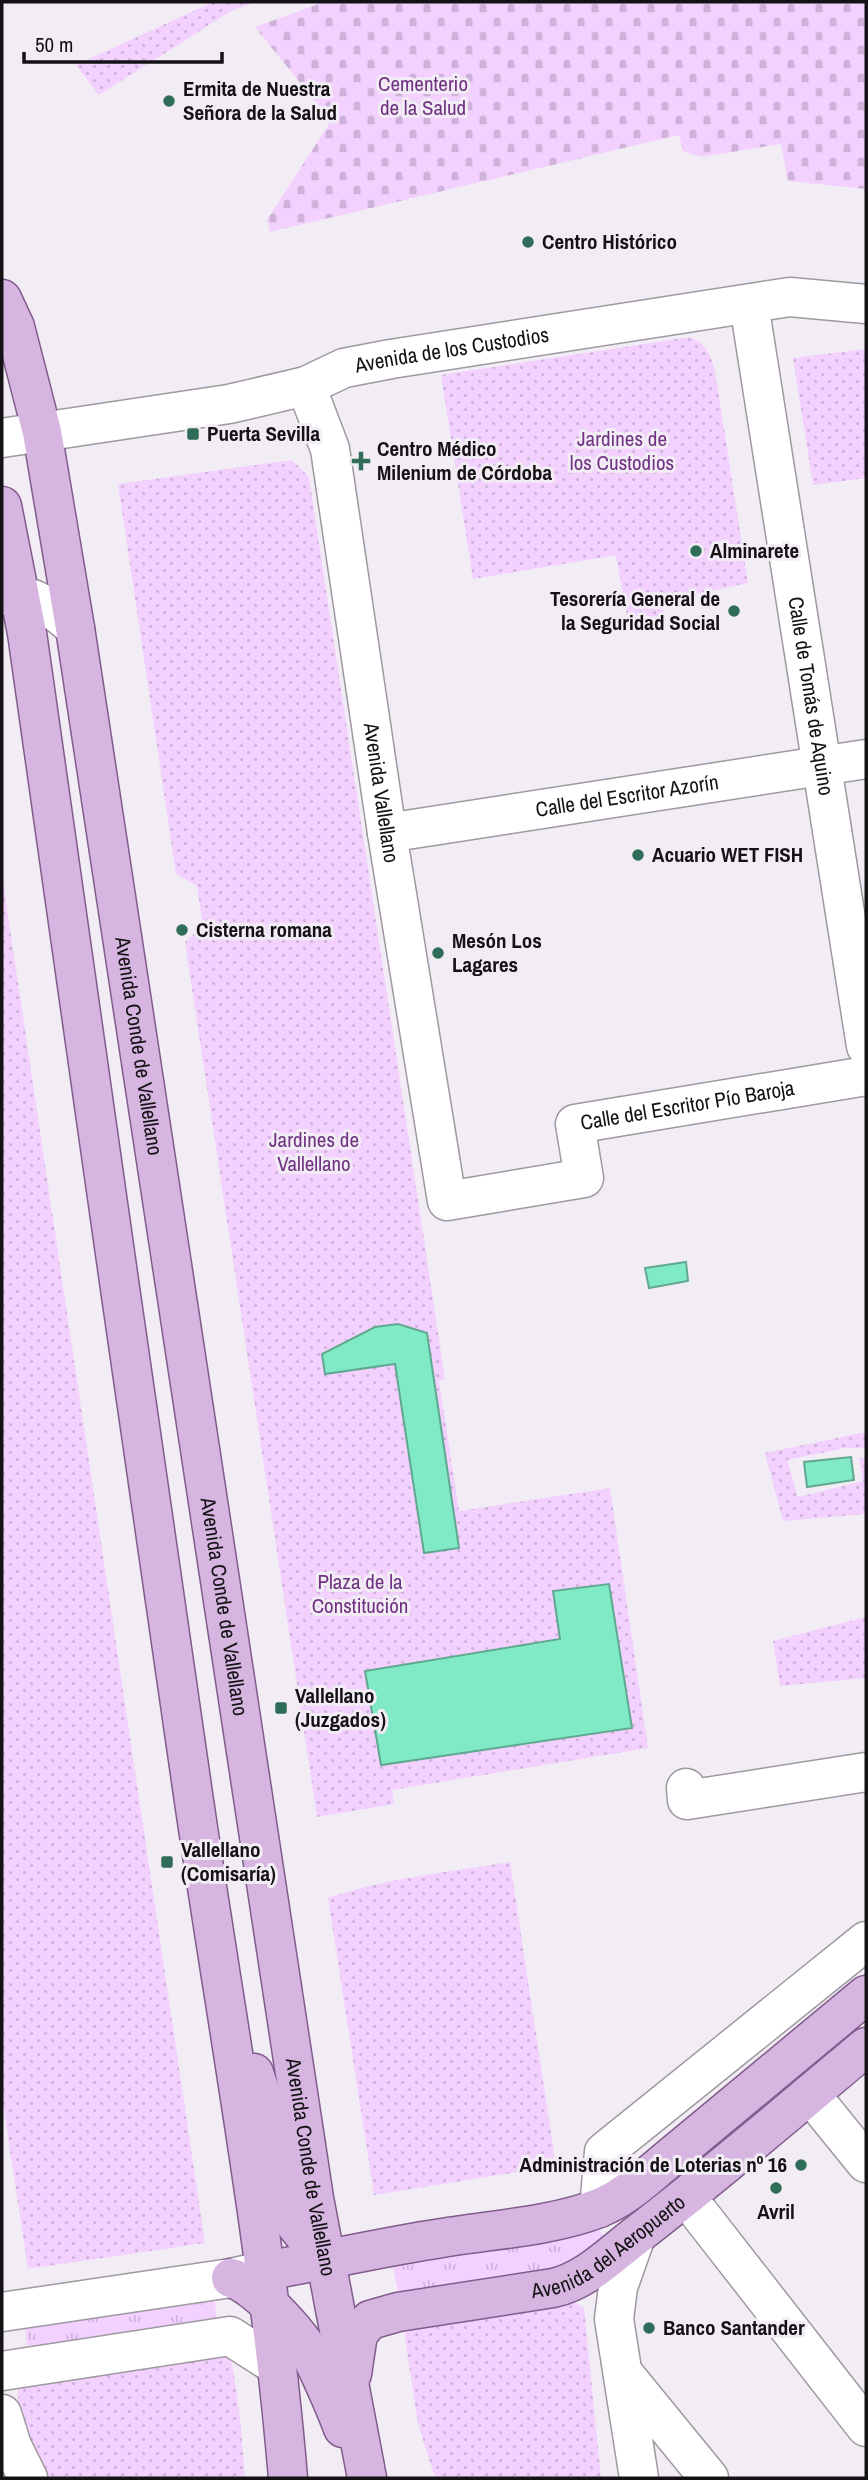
<svg xmlns="http://www.w3.org/2000/svg" width="868" height="2480" font-family="'Archivo Narrow',sans-serif">
	<defs>
		<pattern id="grass-tufts" width="24" height="20" patternUnits="userSpaceOnUse" patternTransform="scale(1.75)"><rect width="24" height="20" fill="#f3d1ff"/><path d="M3 7l-1-3M5 7V3M7 7l1-3M15 17l-1-3M17 17v-4M19 17l1-3" fill="none" stroke="#cfb2da"/></pattern>
		<pattern id="cemetery-stones" width="16" height="16" patternUnits="userSpaceOnUse" patternTransform="scale(1.75)"><rect width="16" height="16" fill="#f3d1ff"/><path d="M2 7V4a2 2 0 0 1 4 0v3zM10 15v-3a2 2 0 0 1 4 0v3z" fill="#cfb2da"/></pattern>
		<pattern id="park-dots" width="8" height="8" patternUnits="userSpaceOnUse" patternTransform="scale(1.75)"><rect width="8" height="8" fill="#f3d1ff"/><path d="M2 2h.1M6 6h.1" fill="none" stroke="#cfb2da" stroke-width="1.8" stroke-linecap="round"/></pattern>
	</defs>
	<rect width="100%" height="100%" fill="#f2ecf4"/>
	<g fill="url(#grass-tufts)">
		<path d="M598,2228L607,2243L558,2273L400,2300L393,2267L565,2238Z"/>
		<path d="M214,2295L217,2321L28,2349L24,2322Z"/>
	</g>
	<path fill="url(#cemetery-stones)" d="M324,2H866V189L788,181L781,144L701,157L683,151L679,135L270,232L267,220L331,121L255,27Z"/>
	<g fill="url(#park-dots)" fill-rule="evenodd">
		<path d="M213,2H256L231,11L99,95L76,65Z"/>
		<path d="M690,337C706,344 710,354 715,371L748,583L664,601L663,615L628,621L616,555L473,579L441,375Z"/>
		<path d="M866,349V478L813,485L793,358Z"/>
		<path d="M292,460L309,477L445,1379L439,1381L459,1511L610,1488L648,1748L392,1790L394,1804L317,1817L185,942L203,926L197,886L176,874L118,484ZM427,1333L459,1547L424,1553L395,1363ZM560,1639L381,1765V1764L365,1671Z"/>
		<path d="M2,875L205,2243L28,2269L2,2098Z"/>
		<path d="M866,1432V1448H845L787,1460L798,1497L863,1481L859,1458H866V1514L783,1521L765,1453Z"/>
		<path d="M866,1617V1678L780,1686L773,1641Z"/>
		<path d="M510,1862L556,2166L374,2195L328,1898C386,1878 450,1872 510,1862Z"/>
		<path d="M570,2299L584,2308L601,2478H435L418,2424L405,2339L406,2326Z"/>
		<path d="M218,2353L227,2357L232,2363L240,2417L245,2478H49C33,2451 16,2420 18,2388Z"/>
	</g>
	<g fill="#80e9c5" stroke="#60a890" stroke-width="2">
		<path d="M686,1262L688,1281L649,1288L645,1268Z"/>
		<path d="M398,1324L427,1333L459,1548L424,1553L395,1364L325,1374L322,1354L375,1327Z"/>
		<path d="M851,1457L854,1480L807,1487L804,1462Z"/>
		<path d="M609,1584L632,1728L381,1765L365,1671L560,1639L553,1591Z"/>
	</g>
	<g fill="none" stroke-linecap="round" stroke-linejoin="round">
		<g stroke="#9e99a0" stroke-width="41">
			<g id="minor">
				<path id="s1" d="M749,304L866,1046"/>
				<path id="s2" d="M306,386L330,449L387,833L447,1201L584,1178L575,1124L866,1076"/>
				<path id="s3" d="M2,438L229,404L306,386L344,368L391,359L790,297L866,304"/>
				<path d="M2,595C30,591 55,609 75,628"/>
				<path id="s4" d="M387,833L866,759"/>
				<path d="M686,1788L687,1800L866,1772"/>
				<path d="M810,2094L866,2163"/>
				<path d="M599,2208L604,2152L866,1941"/>
				<path d="M699,2213L866,2427"/>
				<path d="M636,2236L618,2287L614,2319L639,2478"/>
				<path d="M2,2312L231,2278L262,2271"/>
				<path d="M2,2371L230,2336L277,2366"/>
				<path d="M624,2374L709,2478"/>
				<path d="M2,2414L12,2446L28,2478"/>
			</g>
		</g>
		<g stroke="#805c8c" stroke-width="41">
			<g id="major">
				<path id="s5" d="M2,299L15,327L42,432L75,628L314,2198L367,2478"/>
				<path d="M2,506L27,633C81,1022 138,1412 194,1801C227,2026 269,2251 288,2478"/>
				<path d="M254,2073L271,2125L285,2212L323,2258"/>
				<path d="M264,2271C323,2261 382,2247 442,2238C490,2230 554,2226 599,2208C622,2199 641,2182 660,2166L866,1995"/>
				<path d="M231,2278C255,2284 301,2335 312,2357C323,2380 334,2404 343,2428"/>
				<path id="s6" d="M352,2374L358,2334L370,2320L398,2312L553,2288C586,2281 611,2254 638,2234C716,2174 791,2110 866,2047"/>
			</g>
		</g>
		<use href="#minor" stroke="#fff" stroke-width="38"/>
		<use href="#major" stroke="#d6b5e0" stroke-width="38"/>
	</g>
	<g fill="#2f6d59" stroke="#f2ecf4" stroke-width="2.5">
		<circle cx="169" cy="101" r="7"/>
		<circle cx="528" cy="242" r="7"/>
		<rect x="186" y="427" width="14" height="14" rx="3.5"/>
		<path d="M357.5 450.5h7v7h7v7h-7v7h-7v-7h-7v-7h7z"/>
		<circle cx="696" cy="551" r="7"/>
		<circle cx="734" cy="611" r="7"/>
		<circle cx="638" cy="855" r="7"/>
		<circle cx="182" cy="930" r="7"/>
		<circle cx="438" cy="953" r="7"/>
		<rect x="274" y="1701" width="14" height="14" rx="3.5"/>
		<rect x="160" y="1855" width="14" height="14" rx="3.5"/>
		<circle cx="801" cy="2165" r="7"/>
		<circle cx="776" cy="2188" r="7"/>
		<circle cx="649" cy="2328" r="7"/>
	</g>
	<g text-anchor="middle" stroke-width="6" stroke-linejoin="round" paint-order="stroke">
		<g font-size="21" fill="#703283" stroke="#f2ecf4">
			<text x="423" y="91">Cementerio<tspan x="423" dy="24">de la Salud</tspan></text>
			<text x="622" y="446">Jardines de<tspan x="622" dy="24">los Custodios</tspan></text>
			<text x="314" y="1147">Jardines de<tspan x="314" dy="24">Vallellano</tspan></text>
			<text x="360" y="1589">Plaza de la<tspan x="360" dy="24">Constitución</tspan></text>
		</g>
		<g font-size="21" font-weight="bold" fill="#141215" stroke="#f2ecf4" text-anchor="start">
			<text x="183" y="96">Ermita de Nuestra<tspan x="183" dy="24">Señora de la Salud</tspan></text>
			<text x="542" y="249">Centro Histórico</text>
			<text x="207" y="441">Puerta Sevilla</text>
			<text x="377" y="456">Centro Médico<tspan x="377" dy="24">Milenium de Córdoba</tspan></text>
			<text x="710" y="558">Alminarete</text>
			<text x="720" y="606" text-anchor="end">Tesorería General de<tspan x="720" dy="24">la Seguridad Social</tspan></text>
			<text x="652" y="862">Acuario WET FISH</text>
			<text x="196" y="937">Cisterna romana</text>
			<text x="452" y="948">Mesón Los<tspan x="452" dy="24">Lagares</tspan></text>
			<text x="295" y="1703">Vallellano<tspan x="295" dy="24">(Juzgados)</tspan></text>
			<text x="181" y="1857">Vallellano<tspan x="181" dy="24">(Comisaría)</tspan></text>
			<text x="787" y="2172" text-anchor="end">Administración de Loterias nº 16</text>
			<text x="776" y="2219" text-anchor="middle">Avril</text>
			<text x="663" y="2335">Banco Santander</text>
		</g>
		<g font-size="21" fill="#141215" stroke="#f2ecf4">
			<text dy="7" stroke="none"><textPath href="#s3" startOffset="460">Avenida de los Custodios</textPath></text>
			<text dy="7" stroke="none"><textPath href="#s1" startOffset="397">Calle de Tomás de Aquino</textPath></text>
			<text dy="7" stroke="none"><textPath href="#s2" startOffset="415">Avenida Vallellano</textPath></text>
			<text dy="7" stroke="none"><textPath href="#s4" startOffset="243">Calle del Escritor Azorín</textPath></text>
			<text dy="7" stroke="none"><textPath href="#s5" startOffset="761">Avenida Conde de Vallellano</textPath></text>
			<text dy="7" stroke="none"><textPath href="#s2" startOffset="1136">Calle del Escritor Pío Baroja</textPath></text>
			<text dy="7" stroke="none"><textPath href="#s5" startOffset="1328">Avenida Conde de Vallellano</textPath></text>
			<text dy="7" stroke="none"><textPath href="#s5" startOffset="1895">Avenida Conde de Vallellano</textPath></text>
			<text dy="7" stroke="none"><textPath href="#s6" startOffset="313">Avenida del Aeropuerto</textPath></text>
		</g>
	</g>
	<rect width="868" height="2480" fill="none" stroke="#141215" stroke-width="7"/>
	<path d="M24 52v10h198v-10" fill="none" stroke="#141215" stroke-width="3.5"/>
	<text x="35" y="52" font-size="21" fill="#141215" stroke="#f2ecf4" stroke-width="5" paint-order="stroke">50 m</text>
</svg>
